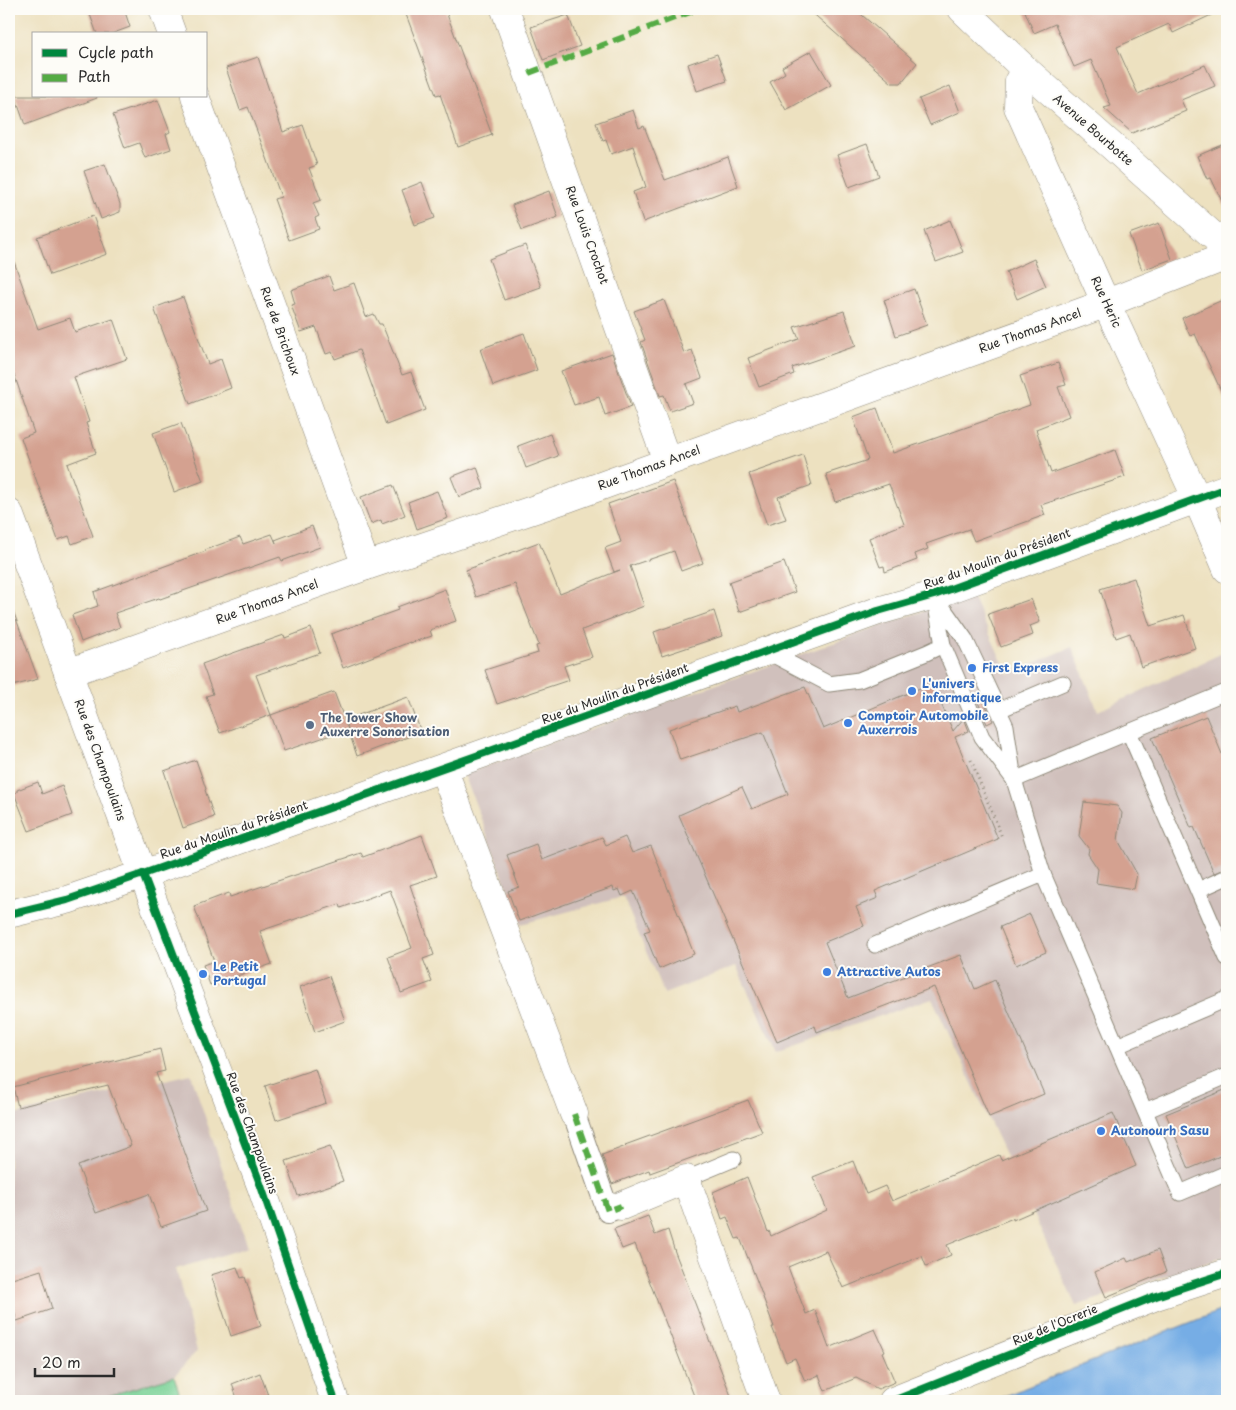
<svg xmlns="http://www.w3.org/2000/svg" width="1236" height="1410" font-family="'Playpen Sans',sans-serif">
	<rect width="100%" height="100%" fill="#fdfcf7"/>
	<filter id="ink" filterUnits="userSpaceOnUse"><feTurbulence type="fractalNoise" baseFrequency=".02" numOctaves="2"/><feDisplacementMap in="SourceGraphic" scale="10" xChannelSelector="R" yChannelSelector="G"/><feConvolveMatrix kernelMatrix="1 2 1 2 8 2 1 2 1" color-interpolation-filters="sRGB"/></filter>
	<filter id="wash" filterUnits="userSpaceOnUse"><feTurbulence type="fractalNoise" baseFrequency=".0096" numOctaves="4" result="noise"/><feDisplacementMap in="SourceGraphic" scale="20" xChannelSelector="R" yChannelSelector="G"/><feGaussianBlur stdDeviation="1.12" result="paint"/><feColorMatrix in="noise" values="0 0 0 0 0 0 0 0 0 0 0 0 0 0 0 0 0 1.4 0 .05"/><feComposite in="paint" operator="in"/></filter>
	<g filter="url(#wash)">
		<rect width="100%" height="100%" fill="#ede1c0"/>
		<g fill="#d0c0bc">
			<path d="M971,594L1008,674L1072,647L1098,711L1227,651V1256L1076,1306L932,998L776,1052L736,966L664,994L623,897L521,924L464,774Z"/>
			<path d="M191,1074L248,1247L176,1269L197,1351L174,1376L182,1401H9V1116Z"/>
		</g>
		<path fill="#79d196" stroke="#527e60" d="M174,1376L182,1401H92Z"/>
		<path fill="#76ade5" stroke="#506c88" d="M1227,1308V1401H992Z"/>
		<g id="blocks">
			<g fill="#d4a190">
				<path d="M88,9H124L130,27L111,34H97Z"/>
				<path d="M404,9H445L492,135L458,147L440,94L436,95Z"/>
				<path d="M808,9H855L917,63L901,83H892Z"/>
				<path d="M1024,9H1224L1173,33L1169,24L1117,47L1138,94L1205,65L1215,86L1181,100L1186,111L1132,133L1104,108L1111,106L1091,60L1074,67L1055,24L1034,33Z"/>
				<path d="M568,15L580,46L543,60L531,27Z"/>
				<path d="M811,51L831,85L786,110L770,82L785,73L782,67Z"/>
				<path d="M717,54L727,81L697,91L688,64Z"/>
				<path d="M258,57L283,132L303,125L317,165L309,168L321,200L313,203L319,216L315,218L319,229L289,240L274,199L281,197L267,158L248,107L240,110L226,68Z"/>
				<path d="M950,86L960,112L930,125L919,99Z"/>
				<path d="M15,96H96L97,98L25,125Z"/>
				<path d="M158,100L170,132L166,134L171,149L145,158L139,143L125,148L113,115Z"/>
				<path d="M633,110L639,128L644,126L665,180L728,157L738,186L643,222L633,192L646,187L633,146L611,154L606,140L603,141L596,123Z"/>
				<path d="M1227,143V212L1211,178L1207,179L1197,156Z"/>
				<path d="M867,144L879,176L849,187L837,155Z"/>
				<path d="M105,164L120,204V212L101,219L84,171Z"/>
				<path d="M422,182L435,218L415,225L402,190Z"/>
				<path d="M549,191L558,217L522,230L512,205Z"/>
				<path d="M93,216L107,254L50,275L37,237Z"/>
				<path d="M950,220L963,252L936,262L924,231Z"/>
				<path d="M1159,223L1172,259L1142,270L1129,234Z"/>
				<path d="M525,245L541,287L504,300L489,259Z"/>
				<path d="M9,256H12L38,329L70,318L75,332L113,319L127,359L74,377L89,422L86,423L96,453L67,464L93,536L72,544L69,536L58,540L21,438L34,433L14,374L9,376Z"/>
				<path d="M1034,259L1046,286L1017,299L1006,272Z"/>
				<path d="M329,276L334,290L354,283L366,317L374,314L379,324H382L402,375L411,372L425,410L386,425L359,350L335,359L332,352L326,354L316,327L301,332L291,305L295,304L291,290Z"/>
				<path d="M914,289L927,325L896,336L884,300Z"/>
				<path d="M183,297L208,364L221,359L231,388L190,404L154,308Z"/>
				<path d="M1227,298V404L1195,334L1190,336L1182,318Z"/>
				<path d="M664,300L684,353L692,350L702,378L686,384L693,403L670,411L664,395L660,396L641,342L645,340L634,311Z"/>
				<path d="M844,311L856,346L792,368L794,374L759,387L748,358L799,339L794,327Z"/>
				<path d="M524,333L537,370L493,386L480,349Z"/>
				<path d="M612,353L631,407L605,416L599,397L574,405L561,371Z"/>
				<path d="M1058,363L1066,385L1058,387L1069,416L1036,429L1051,473L1115,450L1125,477L1041,505L1045,515L974,541L969,529L926,544L928,549L915,554L917,560L885,572L884,566L880,567L869,538L904,524L889,484L835,502L826,474L868,460L853,417L877,408L893,453L1030,405L1020,376Z"/>
				<path d="M181,423L203,481L174,492L153,433Z"/>
				<path d="M550,434L558,456L526,468L518,446Z"/>
				<path d="M803,455L812,485L778,497L786,519L767,525L749,474Z"/>
				<path d="M477,467L484,488L459,497L451,477Z"/>
				<path d="M673,481L703,563L681,571L674,551L630,566L644,606L582,630L592,657L564,666L569,680L497,704L485,670L538,653L536,646L539,645L515,584L476,597L466,570L539,542L560,594L620,570L614,572L605,548L621,542L608,504Z"/>
				<path d="M393,485L405,515L382,524L381,520L371,524L361,497Z"/>
				<path d="M437,491L448,518L417,529L408,502Z"/>
				<path d="M312,526L320,547L282,561L280,557L160,599L159,598L115,613L120,627L81,642L72,615L98,606L94,592L206,551L205,550L240,537L243,544L272,534L276,543L275,540Z"/>
				<path d="M784,562L795,592L739,612L729,582Z"/>
				<path d="M1134,578L1150,626L1184,615L1195,648L1141,667L1130,633L1116,638L1100,589Z"/>
				<path d="M445,589L456,621L430,630L432,636L410,643V642L343,668L331,634L398,610L397,607Z"/>
				<path d="M1031,599L1040,622L1030,626L1033,635L1001,647L988,614Z"/>
				<path d="M11,605L38,679L9,687V606Z"/>
				<path d="M714,611L722,636L662,656L654,632Z"/>
				<path d="M311,628L320,653L256,675L271,715L334,692L348,729L284,751L271,715L220,733L206,696L213,694L202,664L284,635L285,638Z"/>
				<path d="M932,683L953,731L964,718L969,731L955,737L998,839L875,891L878,898L856,907L864,926L825,942L848,998L961,955L975,989L995,980L1044,1094L989,1117L934,987L817,1032L815,1026L777,1042L679,815L742,787L752,809L788,794L763,732L680,760L669,729L735,706L737,712L805,687L823,729Z"/>
				<path d="M408,697L421,732L357,756L345,720Z"/>
				<path d="M982,697L993,721L987,724L978,702Z"/>
				<path d="M1206,716L1227,766V868L1214,873L1194,827L1191,828L1152,738Z"/>
				<path d="M196,760L206,789L205,790L214,817L183,828L164,771Z"/>
				<path d="M38,782L42,794L62,786L72,815L29,831L14,793L17,792V790Z"/>
				<path d="M1084,802L1117,806L1122,813L1118,840L1137,874L1134,889L1096,883L1098,869L1088,854L1089,849L1079,836Z"/>
				<path d="M422,835L437,876L410,885L434,955L423,959L432,982L401,993L388,957L412,948L390,890L341,908L340,904L260,931L272,964L210,985L203,965L214,961L194,906L229,893L230,897L361,853L363,857Z"/>
				<path d="M602,837L606,845L625,837L632,853L651,846L694,954L659,969L644,932L650,930L633,891L622,896L619,889L614,891L613,887L519,921L508,891L519,887L507,855L536,844L542,860Z"/>
				<path d="M1030,914L1046,952L1016,965L1000,927Z"/>
				<path d="M329,976L345,1021L315,1032L300,987Z"/>
				<path d="M160,1049L165,1071L156,1073L206,1211L161,1227L149,1194L96,1213L78,1166L131,1146L108,1085L18,1107L13,1087Z"/>
				<path d="M315,1069L326,1103L276,1120L265,1086Z"/>
				<path d="M1227,1089V1153L1189,1169L1166,1114Z"/>
				<path d="M748,1100L762,1132L650,1173L649,1170L612,1184L602,1155L626,1146L625,1145Z"/>
				<path d="M1113,1113L1136,1166L1013,1220V1218L947,1245L951,1255L926,1266L922,1256L843,1288L826,1251L788,1267L806,1314L815,1310L829,1348L875,1329L885,1351L882,1352L895,1382L878,1389L856,1378L825,1391L819,1375L805,1381L795,1358L786,1362L772,1327H774L757,1281L740,1238L736,1239L727,1217L722,1219L713,1192L747,1177L768,1232L769,1231L771,1236L827,1210L813,1177L853,1161L866,1194L885,1186L892,1201L999,1155L1001,1160Z"/>
				<path d="M330,1146L343,1181L298,1196L286,1161Z"/>
				<path d="M648,1216L655,1235L668,1230L675,1252L733,1401H696L635,1244L622,1249L614,1229Z"/>
				<path d="M1158,1250L1166,1272L1106,1297L1095,1272L1126,1258L1128,1262Z"/>
				<path d="M237,1267L241,1278L245,1277L261,1326L231,1336L211,1275Z"/>
				<path d="M41,1270L52,1309L17,1321L9,1296V1280Z"/>
				<path d="M260,1373L270,1401H238L232,1384Z"/>
			</g>
		</g>
	</g>
	<g filter="url(#ink)">
		<use href="#blocks" fill-opacity="0" stroke="#8c8676" stroke-width="1"/>
		<g fill="none" stroke-linecap="round" stroke-linejoin="round">
			<g stroke="#8c8676" stroke-width="17">
				<g id="service">
					<path d="M934,595L965,639L1006,726L1014,780L982,737L943,645Z"/>
					<path d="M766,651L829,684L859,680L926,653L943,645"/>
					<path d="M999,710L1063,683"/>
					<path d="M1129,732L1226,692L1227,696"/>
					<path d="M1198,890L1227,877"/>
					<path d="M875,945L1043,874"/>
					<path d="M1227,958L1129,732L1014,780L1043,874L1180,1193L1227,1173"/>
					<path d="M1117,1046L1227,999"/>
					<path d="M1145,1111L1227,1076"/>
					<path d="M686,1179L734,1159"/>
				</g>
			</g>
			<g stroke="#8c8676" stroke-width="24">
				<path id="pedestrian" d="M574,1114L608,1211L621,1206"/>
			</g>
			<g stroke="#8c8676" stroke-width="29">
				<g id="minor">
					<path d="M163,9L172,34"/>
					<path d="M505,9L667,461"/>
					<path d="M962,9L1026,70L1227,248"/>
					<path d="M1026,70L1019,80L1018,107L1099,288L1197,499L1227,569"/>
					<path d="M195,96L366,566"/>
					<path d="M9,513L136,856L261,1186L335,1401"/>
					<path d="M68,673L366,566L565,499L1107,303L1227,256"/>
					<path d="M443,768L574,1114"/>
					<path d="M9,914L67,900L143,874L479,755L878,611L934,595L1227,488"/>
					<path d="M621,1206L686,1179L766,1401"/>
					<path d="M893,1401L1156,1296L1227,1273"/>
				</g>
			</g>
			<path stroke="#8c8676" stroke-width="3" stroke-dasharray="1 4" stroke-linecap="butt" d="M971,760L1002,837"/>
			<use href="#service" stroke="#fff" stroke-width="15"/>
			<use href="#pedestrian" stroke="#fff" stroke-width="22"/>
			<use href="#minor" stroke="#fff" stroke-width="28"/>
			<g stroke="#54ab44" stroke-width="6" stroke-dasharray="12 6" stroke-linecap="butt">
				<path d="M529,73L698,9"/>
				<path d="M574,1114L608,1211L621,1206"/>
			</g>
			<g stroke="#fdfcf7" stroke-width="11">
				<g id="cycleway">
					<path d="M143,874L261,1186L335,1401"/>
					<path d="M9,914L67,900L143,874L479,755L878,611L934,595L1227,488"/>
					<path d="M893,1401L1156,1296L1227,1273"/>
				</g>
			</g>
			<use href="#cycleway" stroke="#00873e" stroke-width="8"/>
		</g>
	</g>
	<g fill="#3f7fe0" stroke="#fdfcf7" stroke-width="2">
		<circle cx="972" cy="668" r="5"/>
		<circle cx="912" cy="691" r="5"/>
		<circle cx="848" cy="723" r="5"/>
		<circle cx="827" cy="972" r="5"/>
		<circle cx="203" cy="974" r="5"/>
		<circle cx="1101" cy="1131" r="5"/>
	</g>
	<circle fill="#5c6f8a" stroke="#fdfcf7" stroke-width="2" cx="310" cy="725" r="5"/>
	<g text-anchor="middle" stroke-width="4" stroke-linejoin="round" paint-order="stroke">
		<g font-size="12" fill="#2b2b2b" stroke="#fdfcf7">
			<text transform="translate(1093 130) rotate(41)" y="4">Avenue Bourbotte</text>
			<text transform="translate(587 235) rotate(70)" y="4">Rue Louis Crochot</text>
			<text transform="translate(1106 302) rotate(65)" y="4">Rue Heric</text>
			<text transform="translate(280 331) rotate(70)" y="4">Rue de Brichoux</text>
			<text transform="translate(1030 331) rotate(-20)" y="4">Rue Thomas Ancel</text>
			<text transform="translate(649 468) rotate(-20)" y="4">Rue Thomas Ancel</text>
			<text transform="translate(997 559) rotate(-20)" y="4">Rue du Moulin du Président</text>
			<text transform="translate(267 602) rotate(-20)" y="4">Rue Thomas Ancel</text>
			<text transform="translate(615 694) rotate(-20)" y="4">Rue du Moulin du Président</text>
			<text transform="translate(100 760) rotate(70)" y="4">Rue des Champoulains</text>
			<text transform="translate(234 830) rotate(-19)" y="4">Rue du Moulin du Président</text>
			<text transform="translate(252 1133) rotate(70)" y="4">Rue des Champoulains</text>
			<text transform="translate(1055 1325) rotate(-22)" y="4">Rue de l'Ocrerie</text>
		</g>
		<g font-size="12" font-weight="bold" fill="#366cbe" stroke="#fdfcf7" text-anchor="start">
			<text x="982" y="672">First Express</text>
			<text x="922" y="688">L'univers<tspan x="922" dy="14">informatique</tspan></text>
			<text x="858" y="720">Comptoir Automobile<tspan x="858" dy="14">Auxerrois</tspan></text>
			<text x="213" y="971">Le Petit<tspan x="213" dy="14">Portugal</tspan></text>
			<text x="837" y="976">Attractive Autos</text>
			<text x="1111" y="1135">Autonourh Sasu</text>
		</g>
		<g font-size="12" font-weight="bold" fill="#4e5e75" stroke="#fdfcf7" text-anchor="start">
			<text x="320" y="722">The Tower Show<tspan x="320" dy="14">Auxerre Sonorisation</tspan></text>
		</g>
	</g>
	<rect width="1236" height="1410" fill="none" stroke="#fdfcf7" stroke-width="30"/>
	<rect x="32" y="32" width="175" height="65" fill="#fdfcf7" stroke="#a9a8a5"/>
	<rect x="42" y="49" width="25" height="8" fill="#00873e" stroke="#a9a8a5"/>
	<text x="78" y="58" font-size="15" fill="#2b2b2b">Cycle path</text>
	<rect x="42" y="74" width="25" height="8" fill="#54ab44" stroke="#a9a8a5"/>
	<text x="78" y="82" font-size="15" fill="#2b2b2b">Path</text>
	<path d="M35 1368v8h79v-8" fill="none" stroke="#2b2b2b" stroke-width="2.5"/>
	<text x="42" y="1368" font-size="15" fill="#2b2b2b" stroke="#fdfcf7" stroke-width="4" paint-order="stroke">20 m</text>
</svg>
